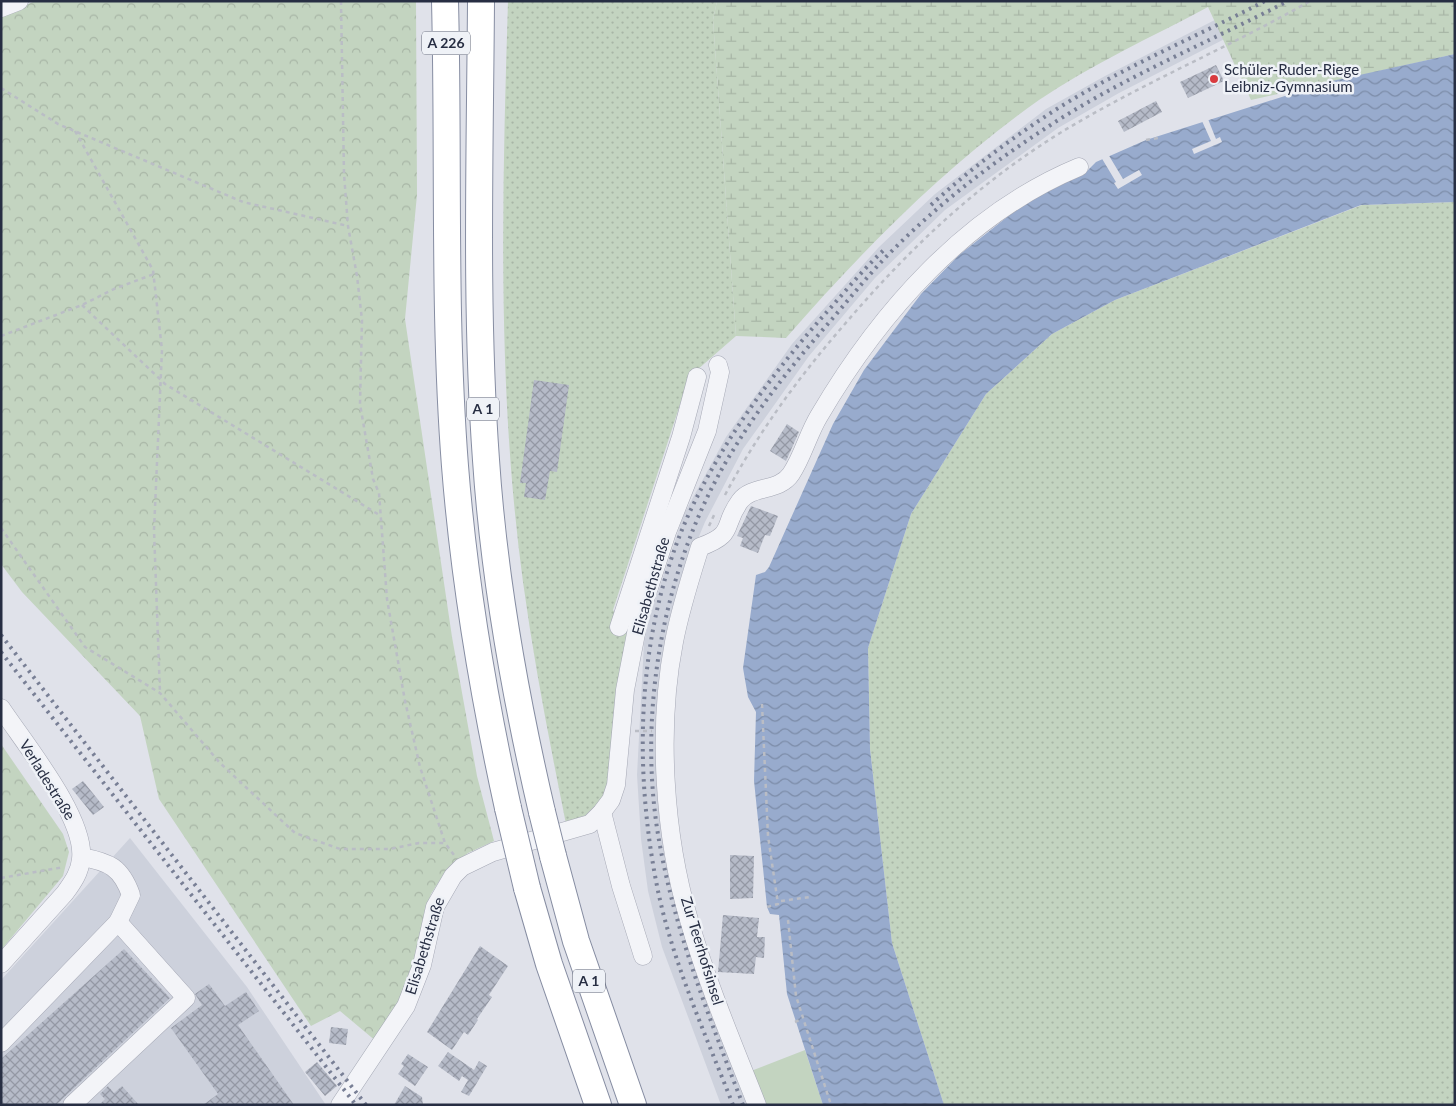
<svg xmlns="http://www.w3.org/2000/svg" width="1456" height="1106" font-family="Lato,sans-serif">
	<defs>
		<pattern id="grass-dots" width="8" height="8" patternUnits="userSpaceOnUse" patternTransform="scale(1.25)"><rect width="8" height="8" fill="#c3d4c0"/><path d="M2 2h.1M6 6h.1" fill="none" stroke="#a8b6a6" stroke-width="1.8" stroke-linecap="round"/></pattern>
		<pattern id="forest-crowns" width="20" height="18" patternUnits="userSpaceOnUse" patternTransform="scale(1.25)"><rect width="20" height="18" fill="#c3d4c0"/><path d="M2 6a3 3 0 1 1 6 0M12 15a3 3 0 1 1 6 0" fill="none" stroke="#a8b6a6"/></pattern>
		<pattern id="wetland-marsh" width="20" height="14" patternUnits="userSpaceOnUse" patternTransform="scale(1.25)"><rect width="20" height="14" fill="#c3d4c0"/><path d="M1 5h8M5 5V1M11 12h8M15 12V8" fill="none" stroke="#a8b6a6"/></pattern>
		<pattern id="water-waves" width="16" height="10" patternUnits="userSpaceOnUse" patternTransform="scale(1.25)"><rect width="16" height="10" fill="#98abcd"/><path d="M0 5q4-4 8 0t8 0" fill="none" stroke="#7c8ca8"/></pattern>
		<pattern id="building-cross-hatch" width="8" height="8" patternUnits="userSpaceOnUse" patternTransform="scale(1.25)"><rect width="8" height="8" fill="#b6bbc8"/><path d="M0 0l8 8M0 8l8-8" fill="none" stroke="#9498a4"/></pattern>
	</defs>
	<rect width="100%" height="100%" fill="#e0e2ea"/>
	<g fill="#cdd1dc">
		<path d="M1252,1H1299L1119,93L1058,128L945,210L875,278L809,356L743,449L705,522L683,575L665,831L750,1105H721L662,947L648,891L641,839L637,775L644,643L649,619L684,514L726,437L792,344L879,247L935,194L1046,109L1105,76Z"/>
		<path d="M130,838L247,987L326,1105H1V980Z"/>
	</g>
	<g fill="url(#grass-dots)">
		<path d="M508,1H717L713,20L736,336L689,377L613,610L630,634L611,784C599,807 591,816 566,824C550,744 534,663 523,582C497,390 502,195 508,1Z"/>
		<path d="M1455,202V1105H944L892,943L870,749L868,648L911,514L986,394L1052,334L1115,300L1362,205Z"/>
	</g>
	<g fill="url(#forest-crowns)">
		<path d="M35,1H416L417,195L405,319L452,637L477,776L494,841L468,853L447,869L431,894L424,915L418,951L399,1010L377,1042L340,1011L311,1026L159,799L140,716L22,592L1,564V16Z"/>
		<path d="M1,744L63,834L69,852L63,876L1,950Z"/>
	</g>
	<path fill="url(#wetland-marsh)" d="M717,1H1455V54L1251,100L1208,7C1152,37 1092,64 1039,100C945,166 862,251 786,338L736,336L713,20Z"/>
	<path fill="#c3d4c0" d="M805,1050L823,1105H765L751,1071Z"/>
	<path fill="url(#water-waves)" d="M1455,54V202L1361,205L1115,300L1052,334L986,394L911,514L868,648L870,749L892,943L944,1105H823L787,994L779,915L770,914L767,907L754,781L756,712L748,697L743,668L756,575L765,572L769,567L833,424L864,370L921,294L959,255L1025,203L1086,172L1096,162L1146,140L1332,81Z"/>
	<g fill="#e0e2ea">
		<path d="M1208,119L1216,139L1220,137L1222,142L1194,154L1192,149L1211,141L1202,121Z"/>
		<path d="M1108,154L1123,179L1139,170L1142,175L1118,189L1114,183L1116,182L1101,157Z"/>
	</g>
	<g fill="url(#building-cross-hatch)">
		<path d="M1216,65L1224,81L1188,98L1180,82Z"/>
		<path d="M1156,101L1162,112L1124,132L1118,121Z"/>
		<path d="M534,380L569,385L557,472L550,471L545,500L524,497L526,483H520Z"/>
		<path d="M787,424L799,432L786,461L770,451Z"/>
		<path d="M751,506L778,516L770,536L765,535L758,553L740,546L743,538L737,536Z"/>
		<path d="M83,781L104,807L93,815L72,789Z"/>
		<path d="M730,855L754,856L753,898L730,899Z"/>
		<path d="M723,915L759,918L757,937H765L764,958L756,957L754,974L718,972Z"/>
		<path d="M480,946L508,966L489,995L492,997L477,1019L478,1020L468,1035L464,1032L452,1050L427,1032Z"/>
		<path d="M124,949L170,998L56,1105H1V1059Z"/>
		<path d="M209,984L225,1006L246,992L259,1011L238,1025L294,1105H203L218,1094L171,1028L202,1005L195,994Z"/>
		<path d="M331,1027L348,1029L346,1045L329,1043Z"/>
		<path d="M448,1052L474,1070L479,1061L487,1066L469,1096L461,1092L468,1080L462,1076L459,1081L438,1066Z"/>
		<path d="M408,1054L428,1067L415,1086L398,1074L404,1066L401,1064Z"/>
		<path d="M317,1062L337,1086L325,1096L305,1072Z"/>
		<path d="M108,1086L114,1093L122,1086L139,1105H99L105,1099L100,1094Z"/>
		<path d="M405,1086L422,1097L423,1105H394Z"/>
	</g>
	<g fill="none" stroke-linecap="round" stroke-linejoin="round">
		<g stroke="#a5a8b5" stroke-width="19">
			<g id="minor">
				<path d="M1,8L19,1"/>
				<path d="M619,627L681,437L697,377"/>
				<path d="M1,708C24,743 86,818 81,859C80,872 73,882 65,893L1,964"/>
				<path d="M602,812L621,886L643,956"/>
				<path d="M82,857C109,862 121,867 131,895L118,922"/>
				<path d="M1,1043L118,922L186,998L72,1105"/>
				<path d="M340,1105L406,1006L422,965L435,907L453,876L462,867L493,852L590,824L602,812L611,800L616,785L625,690L639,618L667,532L707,431L720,372L718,365"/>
				<path d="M757,1105C733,1044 707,983 689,920C664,835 657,729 674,642C680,610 690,579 700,547C737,533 721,527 740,501C752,485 779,492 791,474C803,456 808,434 819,416C880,312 966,214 1079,167"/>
			</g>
		</g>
		<g stroke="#868da2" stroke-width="28">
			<g id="highway">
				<path d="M445,1C449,156 443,311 455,466C464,581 483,694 508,808"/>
				<path d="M481,1C480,154 475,308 486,460C494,579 515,696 542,812"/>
				<path d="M553,856L576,941L633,1105"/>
				<path d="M527,888L549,964L598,1105"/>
			</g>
		</g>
		<g stroke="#babdc5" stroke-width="2.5" stroke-dasharray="4 4" stroke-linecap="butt">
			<path d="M341,1L344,174L348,226L357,276L362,320L360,404L373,479L379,493L387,599L405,701L420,767L445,843L454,855"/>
			<path d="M1,88L58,124L243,202L348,226"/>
			<path d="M75,131L153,270L162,350L154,530L160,693"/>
			<path d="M1146,140L1158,138"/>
			<path d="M82,305L165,384L381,516"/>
			<path d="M1,336L82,305L114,289L154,274"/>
			<path d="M725,495C758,433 798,378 844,325C908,250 976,185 1060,133C1140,84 1228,48 1310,1"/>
			<path d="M709,526L715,513"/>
			<path d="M1,528L85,647L160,693L220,763L295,833L340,849H390L419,843H445"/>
			<path d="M762,704L768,836L778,904L767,907"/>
			<path d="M635,731H652"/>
			<path d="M1,878L64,867"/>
			<path d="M781,901L810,897"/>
			<path d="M788,920L796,996L831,1105"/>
			<path d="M795,1022L802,1019"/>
		</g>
		<use href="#minor" stroke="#f3f4f8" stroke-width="18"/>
		<use href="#highway" stroke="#fff" stroke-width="26"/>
		<g stroke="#787f95" stroke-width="4" stroke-dasharray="2.5 5" stroke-linecap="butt">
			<path d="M931,205C967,172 1005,143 1046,116C1114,71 1192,39 1265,1"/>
			<path d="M1,635L366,1105"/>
			<path d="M1,652L356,1105"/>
			<path d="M733,1105C705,1033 672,961 657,886C633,764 637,632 687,518C721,443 771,375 825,314C845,292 864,268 886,248"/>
			<path d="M743,1105C708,1014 672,925 657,828C638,702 666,556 735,447C763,401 798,358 833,318C850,298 866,278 884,259C933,208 990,164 1049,126C1124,77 1209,42 1288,1"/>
		</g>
		<g stroke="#868da2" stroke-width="28" stroke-linecap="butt">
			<g id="highway-bridge">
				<path d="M508,808L527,888"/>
				<path d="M542,812L553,856"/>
			</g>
		</g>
		<use href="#highway-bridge" stroke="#fff" stroke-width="26"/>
	</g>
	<circle fill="#d93b3f" stroke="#eff2f7" stroke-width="2" cx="1214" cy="79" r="5"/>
	<g text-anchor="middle" stroke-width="5" stroke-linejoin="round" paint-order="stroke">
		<g fill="#eff2f7" stroke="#636979" stroke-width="1">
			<rect x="422" y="31.5" width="48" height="23" rx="4"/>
			<rect x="467" y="397.5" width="32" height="23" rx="4"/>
			<rect x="573" y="969.5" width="32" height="23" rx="4"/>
		</g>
		<g font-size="14" font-weight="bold" fill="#272e43">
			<text x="446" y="48">A 226</text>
			<text x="483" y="414">A 1</text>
			<text x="589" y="986">A 1</text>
		</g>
		<g font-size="15" fill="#272e43" stroke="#eff2f7" text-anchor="start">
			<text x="1224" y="75">Schüler-Ruder-Riege<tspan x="1224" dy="17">Leibniz-Gymnasium</tspan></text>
		</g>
		<g font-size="15" fill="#272e43" stroke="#eff2f7">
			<text transform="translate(651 586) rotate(-74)" y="5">Elisabethstraße</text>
			<text transform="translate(47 780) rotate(58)" y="5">Verladestraße</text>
			<text transform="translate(425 946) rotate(-73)" y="5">Elisabethstraße</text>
			<text transform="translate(702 951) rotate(73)" y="5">Zur Teerhofsinsel</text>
		</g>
	</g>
	<rect width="1456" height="1106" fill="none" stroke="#272e43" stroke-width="5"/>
</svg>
